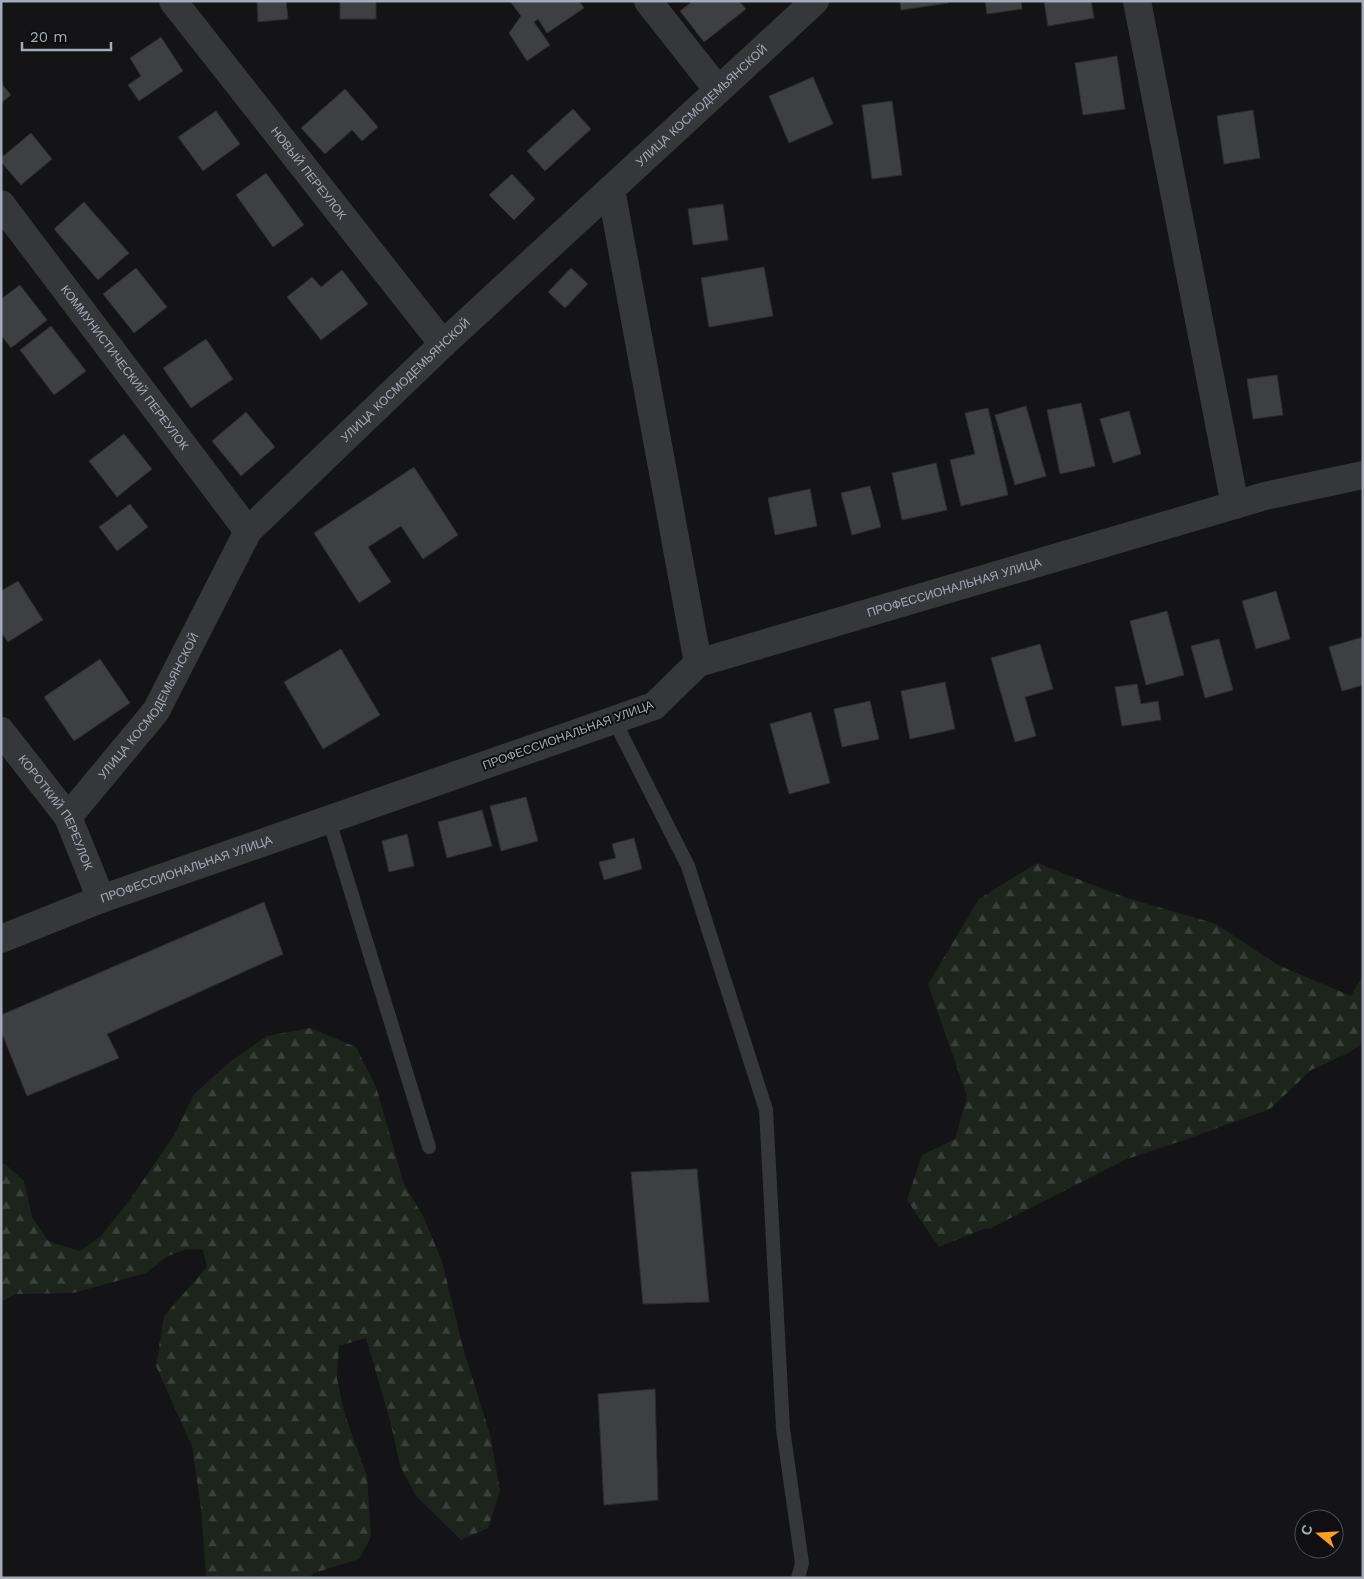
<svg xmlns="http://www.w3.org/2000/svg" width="1364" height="1579" font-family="'Work Sans',sans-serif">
	<defs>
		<pattern id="forest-firs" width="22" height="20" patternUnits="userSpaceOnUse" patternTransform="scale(1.25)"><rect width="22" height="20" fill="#1c241c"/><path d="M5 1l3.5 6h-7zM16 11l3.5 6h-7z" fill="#3a413b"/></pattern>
	</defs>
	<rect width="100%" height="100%" fill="#141416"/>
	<g fill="url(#forest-firs)">
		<path d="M1037,863L1124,897L1216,924L1278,965L1351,996L1363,975V1043L1348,1053L1311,1070L1270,1109L1187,1139L1127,1159L989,1229L986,1228L939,1247L907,1200L922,1155L955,1139L967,1096L928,984L979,899Z"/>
		<path d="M310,1028L356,1047L376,1087L404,1184L423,1216L442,1261L463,1348L490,1434L500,1491L488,1528L461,1540L416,1496L400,1466L391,1424L366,1338L339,1346L337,1379L345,1415L367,1476L371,1537L359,1559L314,1573L308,1578H206L201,1508L192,1446L156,1366L164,1316L207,1267L203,1250L187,1249L168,1256L146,1273L73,1293L15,1294L1,1302V1163L5,1164L24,1181L32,1217L48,1241L80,1251L101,1236L129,1201L174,1135L194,1094L231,1061L267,1036Z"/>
	</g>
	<g fill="#3e3f43" stroke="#2e2e32">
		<path d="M257,1H286L288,19L258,22Z"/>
		<rect x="340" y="1" width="36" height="18"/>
		<path d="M510,1H579L584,8L547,33L538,19L534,22L550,45L527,61L509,33L521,16Z"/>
		<path d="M693,1H739L746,9L704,42L680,11Z"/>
		<path d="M900,1H948V3L901,10Z"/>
		<path d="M985,1H1021L1022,9L987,14Z"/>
		<path d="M1044,1H1091L1094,18L1048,26Z"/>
		<path d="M161,37L183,71L139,101L128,85L141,76L130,58Z"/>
		<path d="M1117,56L1125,109L1083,115L1075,63Z"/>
		<path d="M813,77L833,124L789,143L769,96Z"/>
		<path d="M1,83L11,95L1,103Z"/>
		<path d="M345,89L378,127L362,141L352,130L325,154L301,128Z"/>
		<path d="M892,101L902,175L872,179L862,105Z"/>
		<path d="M573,109L591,129L545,171L527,151Z"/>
		<path d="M1253,110L1260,158L1224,164L1217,116Z"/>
		<path d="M216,111L240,144L203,171L178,137Z"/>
		<path d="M31,133L52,159L21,185L1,162V158Z"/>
		<path d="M266,173L304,225L273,247L236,195Z"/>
		<path d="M512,174L535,199L514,220L489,195Z"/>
		<path d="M84,202L129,253L98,280L54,229Z"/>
		<path d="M723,204L728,240L693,245L688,209Z"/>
		<path d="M764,267L773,316L709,327L701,278Z"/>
		<path d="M136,268L167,307L134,333L103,294Z"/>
		<path d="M571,268L588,284L565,308L548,292Z"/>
		<path d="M342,270L368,304L321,340L287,297L312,277L321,287Z"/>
		<path d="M20,285L47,320L11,348L1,335V299Z"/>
		<path d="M51,326L86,371L54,395L20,350Z"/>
		<path d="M206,339L233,379L191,408L163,368Z"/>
		<path d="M1277,375L1283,415L1253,419L1247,379Z"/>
		<path d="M1081,403L1095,466L1060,474L1047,410Z"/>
		<path d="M1026,406L1046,476L1015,485L995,415Z"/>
		<path d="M988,408L1008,495L961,506L950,460L975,454L965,413Z"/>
		<path d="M1129,411L1141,454L1113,463L1100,419Z"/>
		<path d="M246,412L275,447L241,476L212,441Z"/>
		<path d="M124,434L152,469L117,497L89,461Z"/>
		<path d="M936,463L947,510L902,520L892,473Z"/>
		<path d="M414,467L458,535L423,559L401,526L368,547L391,582L359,603L314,533Z"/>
		<path d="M870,486L881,527L852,535L841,493Z"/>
		<path d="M810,489L817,526L775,535L768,498Z"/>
		<path d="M130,504L148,527L117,551L99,527Z"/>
		<path d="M18,581L43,620L8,642L1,632V591Z"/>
		<path d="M1276,591L1290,639L1256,649L1242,601Z"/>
		<path d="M1167,611L1184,675L1146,685L1130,621Z"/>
		<path d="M1363,637V685L1342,691L1329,647Z"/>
		<path d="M1219,639L1233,690L1205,698L1191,646Z"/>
		<path d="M1040,644L1053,689L1025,697L1036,736L1015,742L991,658Z"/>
		<path d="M341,649L380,715L323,749L284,682Z"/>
		<path d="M100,659L130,703L74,741L44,697Z"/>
		<path d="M945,682L955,729L910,739L901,691Z"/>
		<path d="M1137,684L1141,704L1158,701L1161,720L1122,726L1115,687Z"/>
		<path d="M870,701L879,739L842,747L834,709Z"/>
		<path d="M811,712L830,783L789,794L770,724Z"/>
		<path d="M526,797L538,841L501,851L490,806Z"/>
		<path d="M482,810L492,846L447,858L438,822Z"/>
		<path d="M407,834L414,866L389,872L382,841Z"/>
		<path d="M634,838L642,869L604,880L599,862L616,858L612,844Z"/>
		<path d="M264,902L283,954L107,1034L119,1058L27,1096L1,1031V1015Z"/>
		<path d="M697,1169L709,1302L643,1304L631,1172Z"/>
		<path d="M655,1389L658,1500L604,1505L598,1394Z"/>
	</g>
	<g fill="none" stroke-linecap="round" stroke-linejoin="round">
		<g stroke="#35373b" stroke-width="14">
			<path d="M614,720L688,866L766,1110L783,1429L802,1563L798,1578"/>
			<path d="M329,820L429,1147"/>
		</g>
		<g stroke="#35373b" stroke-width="28">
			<path id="s1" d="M173,1L443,344"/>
			<path d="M648,1L718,90"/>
			<path d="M1137,1L1235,505"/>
			<path d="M611,189L698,663"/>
			<path id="s2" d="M1,204L248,531"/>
			<path id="s3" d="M1,731L68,817L101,899"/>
			<path id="s4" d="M68,817L156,711L248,531L443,344L815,1"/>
			<path id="s5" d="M1,939L101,899L654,706L698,663L1265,496L1363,475"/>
		</g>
	</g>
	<g text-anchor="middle" stroke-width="4" stroke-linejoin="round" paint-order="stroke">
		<g font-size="12" fill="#a5acb7" stroke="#0f0f11">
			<text dy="4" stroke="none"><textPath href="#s4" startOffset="962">УЛИЦА КОСМОДЕМЬЯНСКОЙ</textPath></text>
			<text dy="4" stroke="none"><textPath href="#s1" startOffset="219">НОВЫЙ ПЕРЕУЛОК</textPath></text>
			<text dy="4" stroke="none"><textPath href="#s2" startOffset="205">КОММУНИСТИЧЕСКИЙ ПЕРЕУЛОК</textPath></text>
			<text dy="4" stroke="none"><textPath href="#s4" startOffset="558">УЛИЦА КОСМОДЕМЬЯНСКОЙ</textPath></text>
			<text dy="4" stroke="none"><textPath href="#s5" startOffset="1022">ПРОФЕССИОНАЛЬНАЯ УЛИЦА</textPath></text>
			<text dy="4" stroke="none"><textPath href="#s4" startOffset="138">УЛИЦА КОСМОДЕМЬЯНСКОЙ</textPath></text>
			<text transform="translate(568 735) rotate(-20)" y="4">ПРОФЕССИОНАЛЬНАЯ УЛИЦА</text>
			<text dy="4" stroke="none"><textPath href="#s3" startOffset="99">КОРОТКИЙ ПЕРЕУЛОК</textPath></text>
			<text dy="4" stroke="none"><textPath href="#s5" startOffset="198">ПРОФЕССИОНАЛЬНАЯ УЛИЦА</textPath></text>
		</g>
	</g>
	<rect width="1364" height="1579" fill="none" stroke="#a5acb7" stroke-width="5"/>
	<g transform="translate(1319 1534) rotate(288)"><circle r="24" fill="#0f0f11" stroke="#4b4e53"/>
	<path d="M0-4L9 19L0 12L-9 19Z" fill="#fe9d24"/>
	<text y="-8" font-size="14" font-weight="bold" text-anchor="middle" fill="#a5acb7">С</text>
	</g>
	<path d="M22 42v8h89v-8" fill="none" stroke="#a5acb7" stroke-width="2.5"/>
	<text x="30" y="42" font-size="15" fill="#a5acb7" stroke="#0f0f11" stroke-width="4" paint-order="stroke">20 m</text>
</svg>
